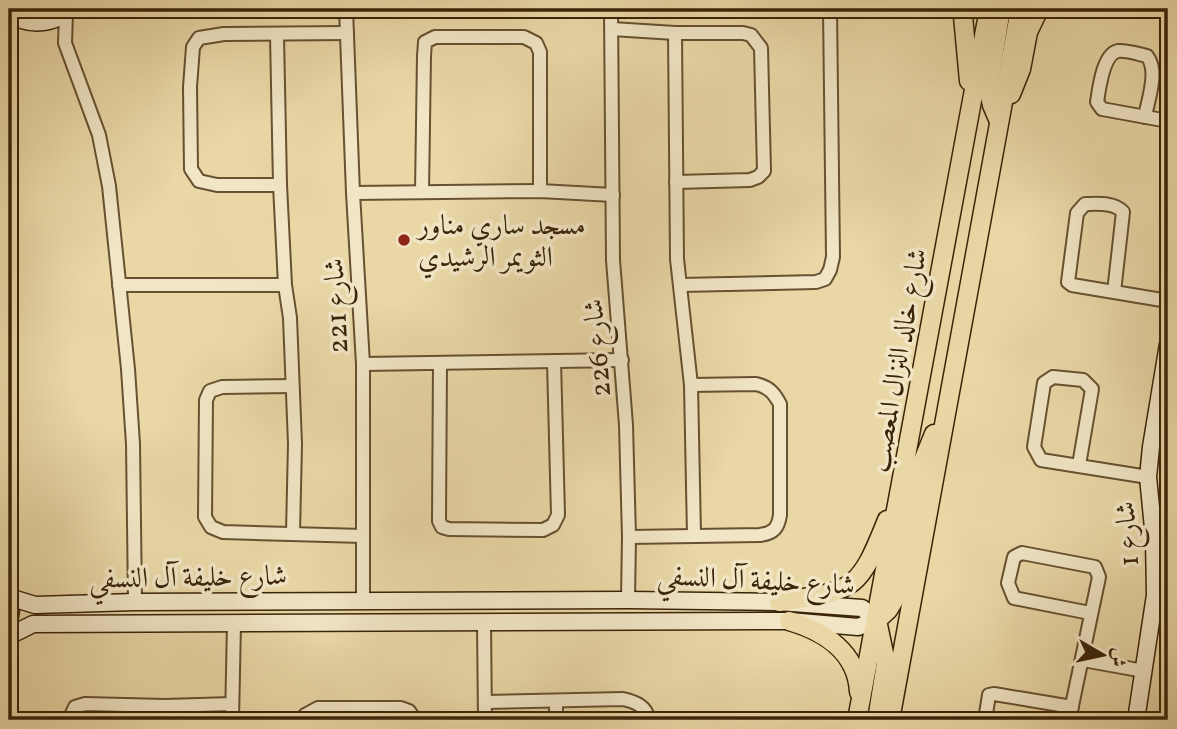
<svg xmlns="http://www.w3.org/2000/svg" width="1177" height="729" font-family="Vollkorn,Amiri,serif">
	<rect width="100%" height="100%" fill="#e9d7a6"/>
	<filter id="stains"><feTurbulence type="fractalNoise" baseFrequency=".00286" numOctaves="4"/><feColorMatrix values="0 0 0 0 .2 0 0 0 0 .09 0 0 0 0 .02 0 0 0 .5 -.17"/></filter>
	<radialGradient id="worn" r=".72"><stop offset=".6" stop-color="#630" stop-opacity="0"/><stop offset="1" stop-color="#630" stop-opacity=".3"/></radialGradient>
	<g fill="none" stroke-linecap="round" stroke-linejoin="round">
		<g stroke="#665130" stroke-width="16">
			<g id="street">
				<path d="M346,9L353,193L363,364V601"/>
				<path d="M611,9L613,260L626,425L629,537L628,600"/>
				<path d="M66,13L65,43L99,135L109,186L128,369L133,444L135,602"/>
				<path d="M612,29L675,33H743L751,35L761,48L764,171L758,177L750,180L676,182"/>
				<path d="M675,33L677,259L691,385L694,535"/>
				<path d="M277,35L280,185L285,285L290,318L295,444L293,533"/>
				<path d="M1145,117C1148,99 1159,71 1147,56C1138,54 1126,50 1118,51C1103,54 1099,89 1097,102L1102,109L1168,121"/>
				<path d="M280,185H217L199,181L191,169L190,87L193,47L199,38L224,34L347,33"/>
				<path d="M422,192L424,56L425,42L435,37H524L536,43L540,52V191"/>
				<path d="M353,193L540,191L613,195"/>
				<path d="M119,285H285"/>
				<path d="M680,285L816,282L825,279L830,270L833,257L830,9"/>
				<path d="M1114,292L1123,212C1114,202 1097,204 1085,204L1077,213L1068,282L1072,285L1168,301"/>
				<path d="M363,364L622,360"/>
				<path d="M440,364L439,521L442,527L449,529L543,530L553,525L558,515L554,361"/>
				<path d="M292,386L222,387L210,391L206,400L205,517L211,527L223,532L363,536"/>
				<path d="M1079,465L1092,389L1083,380L1053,377L1044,383L1034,447L1041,460L1148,477"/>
				<path d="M629,537L760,535C774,533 778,528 780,515V404C774,393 769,387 756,384L691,385"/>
				<path d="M484,623L485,720"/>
				<path d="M1083,660L1144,671"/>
				<path d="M485,702L623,699C636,702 646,706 649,720"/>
				<path d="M69,720L75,707L85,704L165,706L232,704"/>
				<path d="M232,720L234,623"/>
				<path d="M303,720L305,715L318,708H401L409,711L415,720"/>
				<path d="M556,720V701"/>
				<path d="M985,720L989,695L994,694L1072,707"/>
				<path d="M1069,720L1099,577L1095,567L1022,553L1014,557L1008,583L1014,598L1090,613"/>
			</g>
		</g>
		<g stroke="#3a2408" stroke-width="19">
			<g id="secondary">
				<path d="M9,13C27,27 54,25 70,9"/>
				<path d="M9,597L11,609L9,624"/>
				<path d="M9,636L33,624L789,621L858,627L877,620L862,608L779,602L628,600L135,602L35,605L9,597"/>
				<path d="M1136,720L1155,595L1154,538L1148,477L1151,447L1168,344"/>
			</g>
		</g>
		<g stroke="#3a2408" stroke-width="21">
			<g id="primary">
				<path d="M960,9L963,16L969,81"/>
				<path d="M1011,94L1021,69L1028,32L1039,9"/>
				<path d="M998,119L992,105L988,88L1001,9"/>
				<path d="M779,602C854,590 858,593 887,520"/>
				<path d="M789,621C824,631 857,652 859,692"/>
				<path d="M857,720L989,9"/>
				<path d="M877,720L886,663L877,620L888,610L897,595L921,466L934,434"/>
				<path d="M890,720L1020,9"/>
			</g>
		</g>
		<use href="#street" stroke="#f1e5c5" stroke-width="12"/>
		<use href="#secondary" stroke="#f1e5c5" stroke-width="16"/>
		<use href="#primary" stroke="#e9d7a6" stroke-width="18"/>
	</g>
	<circle fill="#8f2418" stroke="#f1e5c5" stroke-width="2.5" cx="404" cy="240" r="7"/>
	<g text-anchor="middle" stroke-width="7" stroke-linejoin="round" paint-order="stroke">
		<g font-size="28" fill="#3a2408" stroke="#f1e5c5" text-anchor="start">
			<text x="418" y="234">مسجد ساري مناور<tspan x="418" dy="32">الثويمر الرشيدي</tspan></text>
		</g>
		<g font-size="28" fill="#3a2408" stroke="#f1e5c5">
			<text transform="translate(335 306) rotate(-93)" y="10">شارع 221</text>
			<text transform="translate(596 348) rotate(-95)" y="10">شارع 226</text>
			<text transform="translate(897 360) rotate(-80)" y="10">شارع خالد النزال المعصب</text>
			<text transform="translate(1126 534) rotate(-94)" y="10">شارع 1</text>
			<text transform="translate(188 576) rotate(-1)" y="10">شارع خليفة آل النسفي</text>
			<text transform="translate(756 579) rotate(3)" y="10">شارع خليفة آل النسفي</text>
		</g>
	</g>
	<rect width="1177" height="729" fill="none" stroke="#e9d7a6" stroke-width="35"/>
	<rect x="10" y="10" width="1156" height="708" fill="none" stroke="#3a2408" stroke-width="3.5"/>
	<rect x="18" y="18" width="1142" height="694" fill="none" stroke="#3a2408" stroke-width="2"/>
	<g transform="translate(1103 655) rotate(99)" stroke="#f1e5c5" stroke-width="5" paint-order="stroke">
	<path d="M0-5L12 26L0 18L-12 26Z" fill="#3a2408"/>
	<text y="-10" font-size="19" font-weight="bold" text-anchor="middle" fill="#3a2408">ش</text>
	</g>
	<rect width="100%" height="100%" filter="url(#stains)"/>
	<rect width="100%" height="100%" fill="url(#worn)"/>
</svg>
